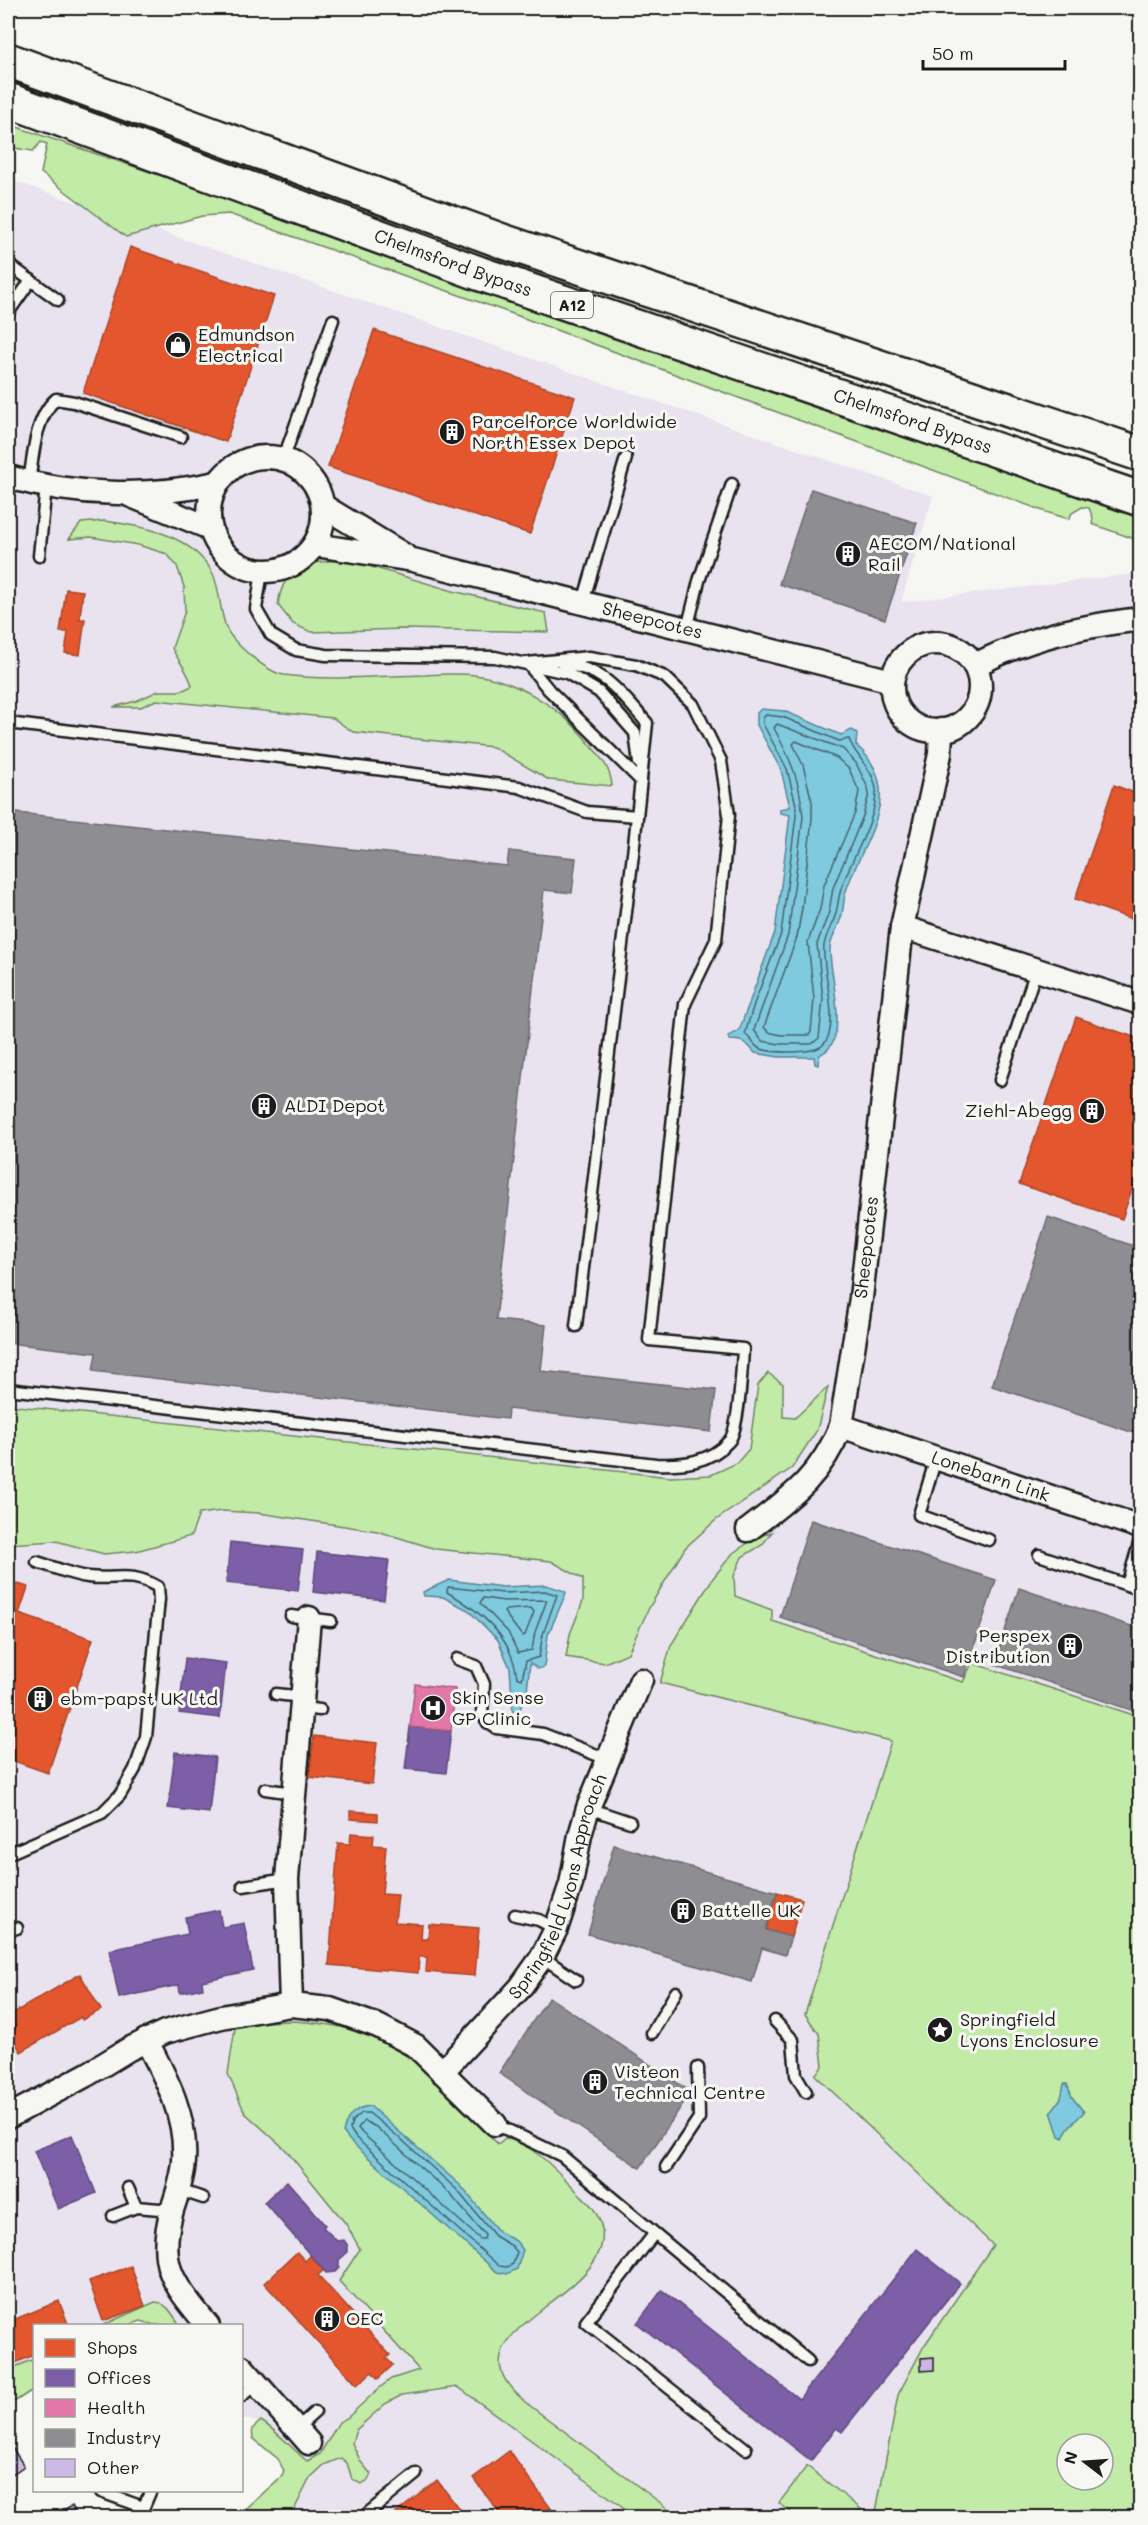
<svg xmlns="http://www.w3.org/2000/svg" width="1148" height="2525" font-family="Mali,sans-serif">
	<rect width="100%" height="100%" fill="#f6f6f2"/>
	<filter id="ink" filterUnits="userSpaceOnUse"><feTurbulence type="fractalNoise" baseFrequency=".0167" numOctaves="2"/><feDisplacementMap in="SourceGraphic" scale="12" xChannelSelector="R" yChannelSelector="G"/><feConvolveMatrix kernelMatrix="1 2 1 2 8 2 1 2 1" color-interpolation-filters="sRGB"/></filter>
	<g filter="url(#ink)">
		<path fill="#e9e3ef" d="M8,179L933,496L901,602L1140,573V1717L972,1663L805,2014L819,2034L823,2066L816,2075L993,2245L924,2346L898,2395L875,2517H265L304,2480L256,2421L242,2419V2326L167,2325L154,2310L115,2325L34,2326V2375L8,2393Z"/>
		<g fill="#c2eba7" stroke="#6f8462" stroke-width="1.5" fill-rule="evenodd">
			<path d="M8,124L1140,507V541L1092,524L1093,518L1089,508L1082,507L1072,513L1069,519L1046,512L513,314L229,214L202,216L126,237L41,173L47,144L41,142L33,151L8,147Z"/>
			<path d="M104,521C141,526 181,532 206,563C221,580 218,607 226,627C232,643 267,672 284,675C330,681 379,676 425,675C441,674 459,673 475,675C515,680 558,706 583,736C596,752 611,766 612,786L549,780L493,747L353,732L333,718L156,700L141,707H113L136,701L158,691H181L192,686C189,672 178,661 172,648L185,611L184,587L177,566L167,554L138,545L91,537L69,539L81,523Z"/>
			<path d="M339,560L362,564L453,591L546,613L549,632L403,629L311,632L293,624L278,605C283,566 305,563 339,560Z"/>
			<path d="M768,1373L783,1384V1417L795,1418L828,1387L817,1430L792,1468L716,1520L685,1548L650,1606L628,1653L605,1663L566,1657L570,1634L583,1601V1579L551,1561L436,1549L377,1531L259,1513L222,1511L199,1514L191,1536L136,1551L104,1554L56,1541L8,1544V1405L670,1477L711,1475L737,1463L749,1449L758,1385Z"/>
			<path d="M772,1532L762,1545L742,1557L734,1576L735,1596L772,1610V1621L963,1682L972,1663L1140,1717V2517H875L898,2395L924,2346L993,2245L815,2075L823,2066L819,2034L805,2014L891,1741L660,1683L671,1645L713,1578L733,1553L757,1537ZM1067,2444H1103V2480H1067Z"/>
			<path d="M293,2021C323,2023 354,2027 382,2041C425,2062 464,2110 498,2144L505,2138C534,2145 554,2168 574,2188C580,2195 588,2201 593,2208C642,2280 487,2315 501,2369C504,2383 515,2392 525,2402L662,2504L676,2517H630L620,2505L458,2387L402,2395L385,2404L356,2430L352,2443L361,2462L371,2474L367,2481L361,2484L352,2479L347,2463L341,2458L324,2465L310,2478L293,2512L282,2517H237L282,2476L284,2471L278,2459L253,2438L252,2429L261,2421C280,2433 291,2448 307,2461L320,2454L339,2422L347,2418L377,2390L391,2379L419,2370L339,2281L360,2249L346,2224L285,2149L245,2113L228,2074L235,2028L262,2022Z"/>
			<path d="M155,2302C168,2303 173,2316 180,2325H154L141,2321L129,2325H103Z"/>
			<path d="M34,2359V2389L8,2406V2387L13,2383L8,2370Z"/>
			<path d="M807,2466L861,2509L854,2517H797L779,2503Z"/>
		</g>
		<g fill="#80cae0" stroke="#588492" stroke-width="1.5">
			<path d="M761,709L784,711L841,735L852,730L857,733L856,745C908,791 863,840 846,891C843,900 844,909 841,918C838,927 831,938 830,948C829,972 847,1027 829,1048C827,1051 822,1053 819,1056L818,1065L815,1064L814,1057H779L755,1053C746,1042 742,1040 729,1040L728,1036L739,1031L775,932L790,815L780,813V809L790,807L781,770L757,725V713Z"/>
			<path d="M449,1580L503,1587L546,1585L565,1591L566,1593L548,1635L544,1667L538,1669L530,1663L527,1691L518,1714L513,1713L510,1668L498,1640L468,1610L443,1597L424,1596L423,1592Z"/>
			<path d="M1064,2084H1067L1072,2097L1084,2112L1068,2128L1063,2138L1059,2136L1051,2112L1061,2098Z"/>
			<path d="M370,2106L460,2185L499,2232L516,2241L523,2250L517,2269L507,2274L497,2272L351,2142L343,2132C347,2116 354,2108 370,2106Z"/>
		</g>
		<g fill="#e4572e" stroke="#a84529" stroke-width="1.5">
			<path d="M130,247L274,296L226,442L83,393Z"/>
			<path d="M374,330L575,397L530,534L328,467Z"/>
			<path d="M66,589L83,591L80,619H85L80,655L65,653L68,632H60Z"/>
			<path d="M1114,785L1140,795V922L1075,899Z"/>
			<path d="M1076,1017L1140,1039V1189L1133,1186L1122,1219L1019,1184Z"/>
			<path d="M8,1581L28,1587L19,1614L93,1639L48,1773L8,1759Z"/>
			<path d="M314,1736L377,1743L372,1784L309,1777Z"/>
			<path d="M350,1811L378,1813V1821L350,1819Z"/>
			<path d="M351,1833L374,1835L373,1845L386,1846L382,1894L398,1895L395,1922L422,1924L421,1939H428L429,1924L479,1928L475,1976L426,1972L427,1957H419L418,1973L329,1965L338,1843L350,1844Z"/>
			<path d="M777,1892L802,1899L791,1937L766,1930Z"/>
			<path d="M80,1974L101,2010L82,2020L81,2017L21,2052L8,2030L16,2025L10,2015Z"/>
			<path d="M297,2252L305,2261L311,2255L324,2270L318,2275L390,2355L386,2358L393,2365L378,2379L372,2372L357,2385L264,2283Z"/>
			<path d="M131,2266L145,2306L103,2321L89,2281Z"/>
			<path d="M59,2301L69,2326H34V2355L8,2366V2322Z"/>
			<path d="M509,2451L558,2518H503L473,2478Z"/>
			<path d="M437,2480L466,2518H390Z"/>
		</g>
		<g fill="#7b5ea7" stroke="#5e4a7d" stroke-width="1.5">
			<path d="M230,1542L303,1550L298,1591L226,1583Z"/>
			<path d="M317,1552L389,1560L384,1600L313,1592Z"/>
			<path d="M185,1658L226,1663L220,1718L179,1713Z"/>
			<path d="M410,1727L451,1731L446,1773L405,1769Z"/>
			<path d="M175,1752L215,1757L209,1813L168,1808Z"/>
			<path d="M219,1910L222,1927L244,1923L253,1970L202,1981L203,1988L180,1993L179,1985L119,1998L109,1950L188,1934L185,1917Z"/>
			<path d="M72,2135L96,2193L58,2209L34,2151Z"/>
			<path d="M287,2181L325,2225L323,2227L337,2241L344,2240L348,2246V2252L339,2260V2268L335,2272L326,2273L264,2202Z"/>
			<path d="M917,2249L960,2283L842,2432L836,2428L811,2461L637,2323L662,2290L799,2399Z"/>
		</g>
		<path fill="#e377a8" stroke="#a75c7e" stroke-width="1.5" d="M415,1684L455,1689L451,1731L410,1727Z"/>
		<g fill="#8d8d92" stroke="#6b6b6f" stroke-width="1.5">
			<path d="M811,489L917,523L885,619L779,584Z"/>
			<path d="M8,812L507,866L509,851L576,858L572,893L544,890L496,1320L546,1325L541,1371L716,1390L711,1432L508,1409L507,1419L93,1371L96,1353L8,1343Z"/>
			<path d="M1048,1217L1140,1248V1435L992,1386Z"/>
			<path d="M811,1520L996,1580L964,1677L780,1617Z"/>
			<path d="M1019,1588L1140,1629V1713L994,1664Z"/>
			<path d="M614,1845L777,1892L766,1930L791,1937L785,1955L762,1948L752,1982L588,1934Z"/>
			<path d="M549,1997L691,2092L640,2168L499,2073Z"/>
		</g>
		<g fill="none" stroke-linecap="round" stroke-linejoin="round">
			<g stroke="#44626a" stroke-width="1.5">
				<path d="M766,715L783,717L839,741L849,739C855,757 878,773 876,795C873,828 851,858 841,889C838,898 838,907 835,916C832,926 825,936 824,946C821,969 842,1026 823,1045C814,1054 768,1054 757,1047C753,1043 749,1037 745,1034L754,1004L781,934L796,816V805L787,769L763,724V718Z"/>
				<path d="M777,724L843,749L856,763L868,788L869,794L863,816L833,888L829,912L817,944L823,999L819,1038L812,1044H780L762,1041L754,1030L788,935L803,817C800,780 791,760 774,728Z"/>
				<path d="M796,741L837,758L849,769L859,791L855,813L824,885L820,909L808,942L814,999L811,1032L809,1035H781L768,1032L764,1027L797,937L802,908L812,818V802L803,765L793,744Z"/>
				<path d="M448,1587L503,1593L545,1591L557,1595L543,1634L539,1657L526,1661L522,1679L517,1677C512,1637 481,1611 447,1592Z"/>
				<path d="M483,1598L504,1601L547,1600L535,1632L532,1650L518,1653L508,1632L480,1603Z"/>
				<path d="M531,1608L534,1612L525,1635L522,1636L504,1612L506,1610Z"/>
				<path d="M362,2113H369L402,2140L456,2189L495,2236L512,2246L517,2252L513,2264L507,2267L499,2266L356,2138L350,2129L352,2121Z"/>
				<path d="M364,2121L376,2127L450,2194L485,2235L484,2239H480L362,2133L358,2128Z"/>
			</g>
		</g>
		<g fill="#ccb7e7" stroke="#1c1c1c" stroke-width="1.5">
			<path d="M934,2357V2370L921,2371V2358Z"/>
			<path d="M8,2441L24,2466L8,2477Z"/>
			<path d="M72,2506L79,2518H57L56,2515Z"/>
		</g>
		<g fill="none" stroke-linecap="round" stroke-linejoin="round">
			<g stroke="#1c1c1c" stroke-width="15">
				<g id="lane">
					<path d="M8,264L58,300"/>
					<path d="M8,313L31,280"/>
					<path d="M283,460L333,320"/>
					<path d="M29,483C33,456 35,417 56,399L74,402L181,437"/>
					<path d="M39,556L46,486"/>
					<path d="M262,572L256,609L271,635L296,650L326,655L495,657L567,673L599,692L635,733L639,763"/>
					<path d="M583,602L626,458"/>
					<path d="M687,629L699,581L732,484"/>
					<path d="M527,663L549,690L641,781"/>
					<path d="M563,665C603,666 622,695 647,723L633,854L576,1326"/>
					<path d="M8,723L519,787L587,812L637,816"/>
					<path d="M1000,1080L1036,970"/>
					<path d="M8,1389L656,1464C682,1465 710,1463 729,1441C739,1430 742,1366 743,1349L649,1340L685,1004L716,940L729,815L721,761L693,704L665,677L636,665L589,657L527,663"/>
					<path d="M936,1458L919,1515L989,1540"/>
					<path d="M1039,1555L1127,1585L1140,1540"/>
					<path d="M1127,1585L1140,1589"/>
					<path d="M291,1616L331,1621"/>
					<path d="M457,1659L476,1666L484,1684L482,1713L488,1723L496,1728L543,1734L607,1759"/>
					<path d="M276,1694L302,1697"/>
					<path d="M301,1708L320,1710"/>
					<path d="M265,1789L293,1793"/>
					<path d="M588,1808L630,1822"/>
					<path d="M8,1854L102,1813L120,1795L135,1769L146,1737L159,1599L158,1587C129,1570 117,1581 88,1577C71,1575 54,1567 37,1562"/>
					<path d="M243,1886L287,1879"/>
					<path d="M515,1915L539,1920L556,1929"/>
					<path d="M8,1931L17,1928"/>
					<path d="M542,1957L576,1980"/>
					<path d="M775,2021L793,2040L796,2075L806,2092"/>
					<path d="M652,2033L676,1992"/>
					<path d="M495,2124L562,2156L808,2361"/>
					<path d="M666,2167L699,2118L698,2068"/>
					<path d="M128,2188L136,2207"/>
					<path d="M179,2190L203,2198"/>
					<path d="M113,2216L136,2207L172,2210"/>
					<path d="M654,2234L586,2322L746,2449"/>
					<path d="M242,2396L255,2384"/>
					<path d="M296,2429L315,2412"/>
					<path d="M101,2492L143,2507"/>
					<path d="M139,2518L151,2490"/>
					<path d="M362,2518L416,2474"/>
				</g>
			</g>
			<g stroke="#1c1c1c" stroke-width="27">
				<g id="street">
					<circle cx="266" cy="514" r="57"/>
					<path d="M8,477C75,496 148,498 217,483"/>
					<path d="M129,495L210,528"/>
					<path d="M323,506L404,555"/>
					<path id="s1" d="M315,545L413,560L892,681"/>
					<circle cx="936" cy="687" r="44"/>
					<path d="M975,665C1033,636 1077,627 1140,619"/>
					<path d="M902,927L1140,1003"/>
					<path id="s2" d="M841,1426L1140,1527"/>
					<path id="s3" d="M748,1530C791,1497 820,1478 841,1426L861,1298L902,927L940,754L941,730"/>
					<path d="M291,2005L287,1879L309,1618"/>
					<path d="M146,2040C166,2078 187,2116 184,2161C183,2178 177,2194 172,2210C156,2266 174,2284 208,2326"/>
					<path id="s4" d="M442,2072L520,1988L542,1957L556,1929L571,1884L580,1835L588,1808L641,1680"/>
					<path d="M8,2117L88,2074L129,2049L165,2032L221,2017L291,2005L330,2009L378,2026L416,2046L495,2124"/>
					<path d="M242,2367L309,2443"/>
				</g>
			</g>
			<g stroke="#1c1c1c" stroke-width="38">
				<g id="highway">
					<path d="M8,60L505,242L1140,454"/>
					<path id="s5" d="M8,100L481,274L1140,499"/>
				</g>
			</g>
			<use href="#lane" stroke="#f6f6f2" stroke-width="10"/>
			<use href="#street" stroke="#f6f6f2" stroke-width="22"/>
			<use href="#highway" stroke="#f6f6f2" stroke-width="33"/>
		</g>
	</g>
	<defs>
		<g id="shop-disc" transform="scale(1.35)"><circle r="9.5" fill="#1c1c1c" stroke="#f6f6f2"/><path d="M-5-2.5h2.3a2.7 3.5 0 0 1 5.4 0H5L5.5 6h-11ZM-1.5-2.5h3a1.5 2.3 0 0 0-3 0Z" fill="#fff"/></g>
		<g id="building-disc" transform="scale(1.35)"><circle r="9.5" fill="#1c1c1c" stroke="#f6f6f2"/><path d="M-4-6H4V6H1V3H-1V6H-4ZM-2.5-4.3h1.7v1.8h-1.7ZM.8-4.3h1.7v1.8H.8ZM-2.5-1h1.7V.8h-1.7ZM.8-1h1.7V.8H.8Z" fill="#fff"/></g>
		<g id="hospital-disc" transform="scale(1.35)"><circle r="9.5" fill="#1c1c1c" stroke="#f6f6f2"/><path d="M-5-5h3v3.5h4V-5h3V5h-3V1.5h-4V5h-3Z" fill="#fff"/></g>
		<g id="sight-disc" transform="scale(1.35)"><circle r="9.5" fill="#1c1c1c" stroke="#f6f6f2"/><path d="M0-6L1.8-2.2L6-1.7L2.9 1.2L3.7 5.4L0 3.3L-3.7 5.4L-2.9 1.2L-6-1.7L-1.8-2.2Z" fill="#fff"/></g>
	</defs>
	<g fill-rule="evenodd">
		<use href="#shop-disc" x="178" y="345"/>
		<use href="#building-disc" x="452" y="432"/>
		<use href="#building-disc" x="848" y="554"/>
		<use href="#building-disc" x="264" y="1106"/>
		<use href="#building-disc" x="1092" y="1111"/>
		<use href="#building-disc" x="1070" y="1646"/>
		<use href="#building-disc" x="40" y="1699"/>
		<use href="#hospital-disc" x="433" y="1708"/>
		<use href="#building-disc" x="683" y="1911"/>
		<use href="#sight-disc" x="940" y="2030"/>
		<use href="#building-disc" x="595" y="2082"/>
		<use href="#building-disc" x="327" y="2319"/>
	</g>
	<g text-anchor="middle" stroke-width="6" stroke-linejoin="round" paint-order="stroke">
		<rect fill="#f6f6f2" stroke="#5d5d5c" stroke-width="1.5" x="551" y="292" width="42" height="26" rx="4.5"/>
		<g font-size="16" font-weight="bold" fill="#1c1c1c">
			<text x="572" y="311">A12</text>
		</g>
		<g font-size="18" fill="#1c1c1c" stroke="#f6f6f2">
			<text dy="6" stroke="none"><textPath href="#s5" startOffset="474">Chelmsford Bypass</textPath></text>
			<text dy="6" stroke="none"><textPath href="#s5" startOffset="960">Chelmsford Bypass</textPath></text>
			<text dy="6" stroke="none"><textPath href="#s1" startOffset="346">Sheepcotes</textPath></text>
			<text dy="6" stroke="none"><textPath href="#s3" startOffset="322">Sheepcotes</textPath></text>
			<text dy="6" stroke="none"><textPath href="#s2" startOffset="158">Lonebarn Link</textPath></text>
			<text dy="6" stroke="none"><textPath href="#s4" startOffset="224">Springfield Lyons Approach</textPath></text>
		</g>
		<g font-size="18" fill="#1c1c1c" stroke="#f6f6f2" text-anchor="start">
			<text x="198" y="341">Edmundson<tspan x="198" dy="21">Electrical</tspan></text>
			<text x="472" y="428">Parcelforce Worldwide<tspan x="472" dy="21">North Essex Depot</tspan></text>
			<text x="868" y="550">AECOM/National<tspan x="868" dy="21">Rail</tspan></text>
			<text x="284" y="1112">ALDI Depot</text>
			<text x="1072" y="1117" text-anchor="end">Ziehl-Abegg</text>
			<text x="1050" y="1642" text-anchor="end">Perspex<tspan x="1050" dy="21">Distribution</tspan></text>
			<text x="452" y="1704">Skin Sense<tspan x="452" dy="21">GP Clinic</tspan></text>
			<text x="60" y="1705">ebm-papst UK Ltd</text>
			<text x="702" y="1917">Battelle UK</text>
			<text x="960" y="2026">Springfield<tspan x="960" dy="21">Lyons Enclosure</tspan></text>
			<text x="614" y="2078">Visteon<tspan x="614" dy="21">Technical Centre</tspan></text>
			<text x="346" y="2325">OEC</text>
		</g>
	</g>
	<rect width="1148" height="2525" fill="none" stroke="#f6f6f2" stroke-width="30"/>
	<rect x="15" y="15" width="1118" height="2495" fill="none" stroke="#1c1c1c" stroke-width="2" filter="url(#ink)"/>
	<rect x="33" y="2324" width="210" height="168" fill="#f6f6f2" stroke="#9f9f9c" stroke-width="1.5"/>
	<rect x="45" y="2339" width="30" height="18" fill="#e4572e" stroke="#9f9f9c" stroke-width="1.5"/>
	<text x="87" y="2354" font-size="18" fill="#1c1c1c">Shops</text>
	<rect x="45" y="2369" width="30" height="18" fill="#7b5ea7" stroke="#9f9f9c" stroke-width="1.5"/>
	<text x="87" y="2384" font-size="18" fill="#1c1c1c">Offices</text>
	<rect x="45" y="2399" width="30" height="18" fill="#e377a8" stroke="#9f9f9c" stroke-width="1.5"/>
	<text x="87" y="2414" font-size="18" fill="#1c1c1c">Health</text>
	<rect x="45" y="2429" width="30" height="18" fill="#8d8d92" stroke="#9f9f9c" stroke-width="1.5"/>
	<text x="87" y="2444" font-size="18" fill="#1c1c1c">Industry</text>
	<rect x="45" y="2459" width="30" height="18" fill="#ccb7e7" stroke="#9f9f9c" stroke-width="1.5"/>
	<text x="87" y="2474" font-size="18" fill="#1c1c1c">Other</text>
	<g transform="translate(1085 2462) rotate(287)"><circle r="28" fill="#f6f6f2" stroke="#9f9f9c" stroke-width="1.5"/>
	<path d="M0-4.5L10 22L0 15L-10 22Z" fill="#1c1c1c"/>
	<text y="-9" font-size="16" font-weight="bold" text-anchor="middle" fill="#1c1c1c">N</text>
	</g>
	<path d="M923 60v9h142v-9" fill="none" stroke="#1c1c1c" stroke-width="3"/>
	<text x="932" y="60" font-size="18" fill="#1c1c1c" stroke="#f6f6f2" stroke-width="4.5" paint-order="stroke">50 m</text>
</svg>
